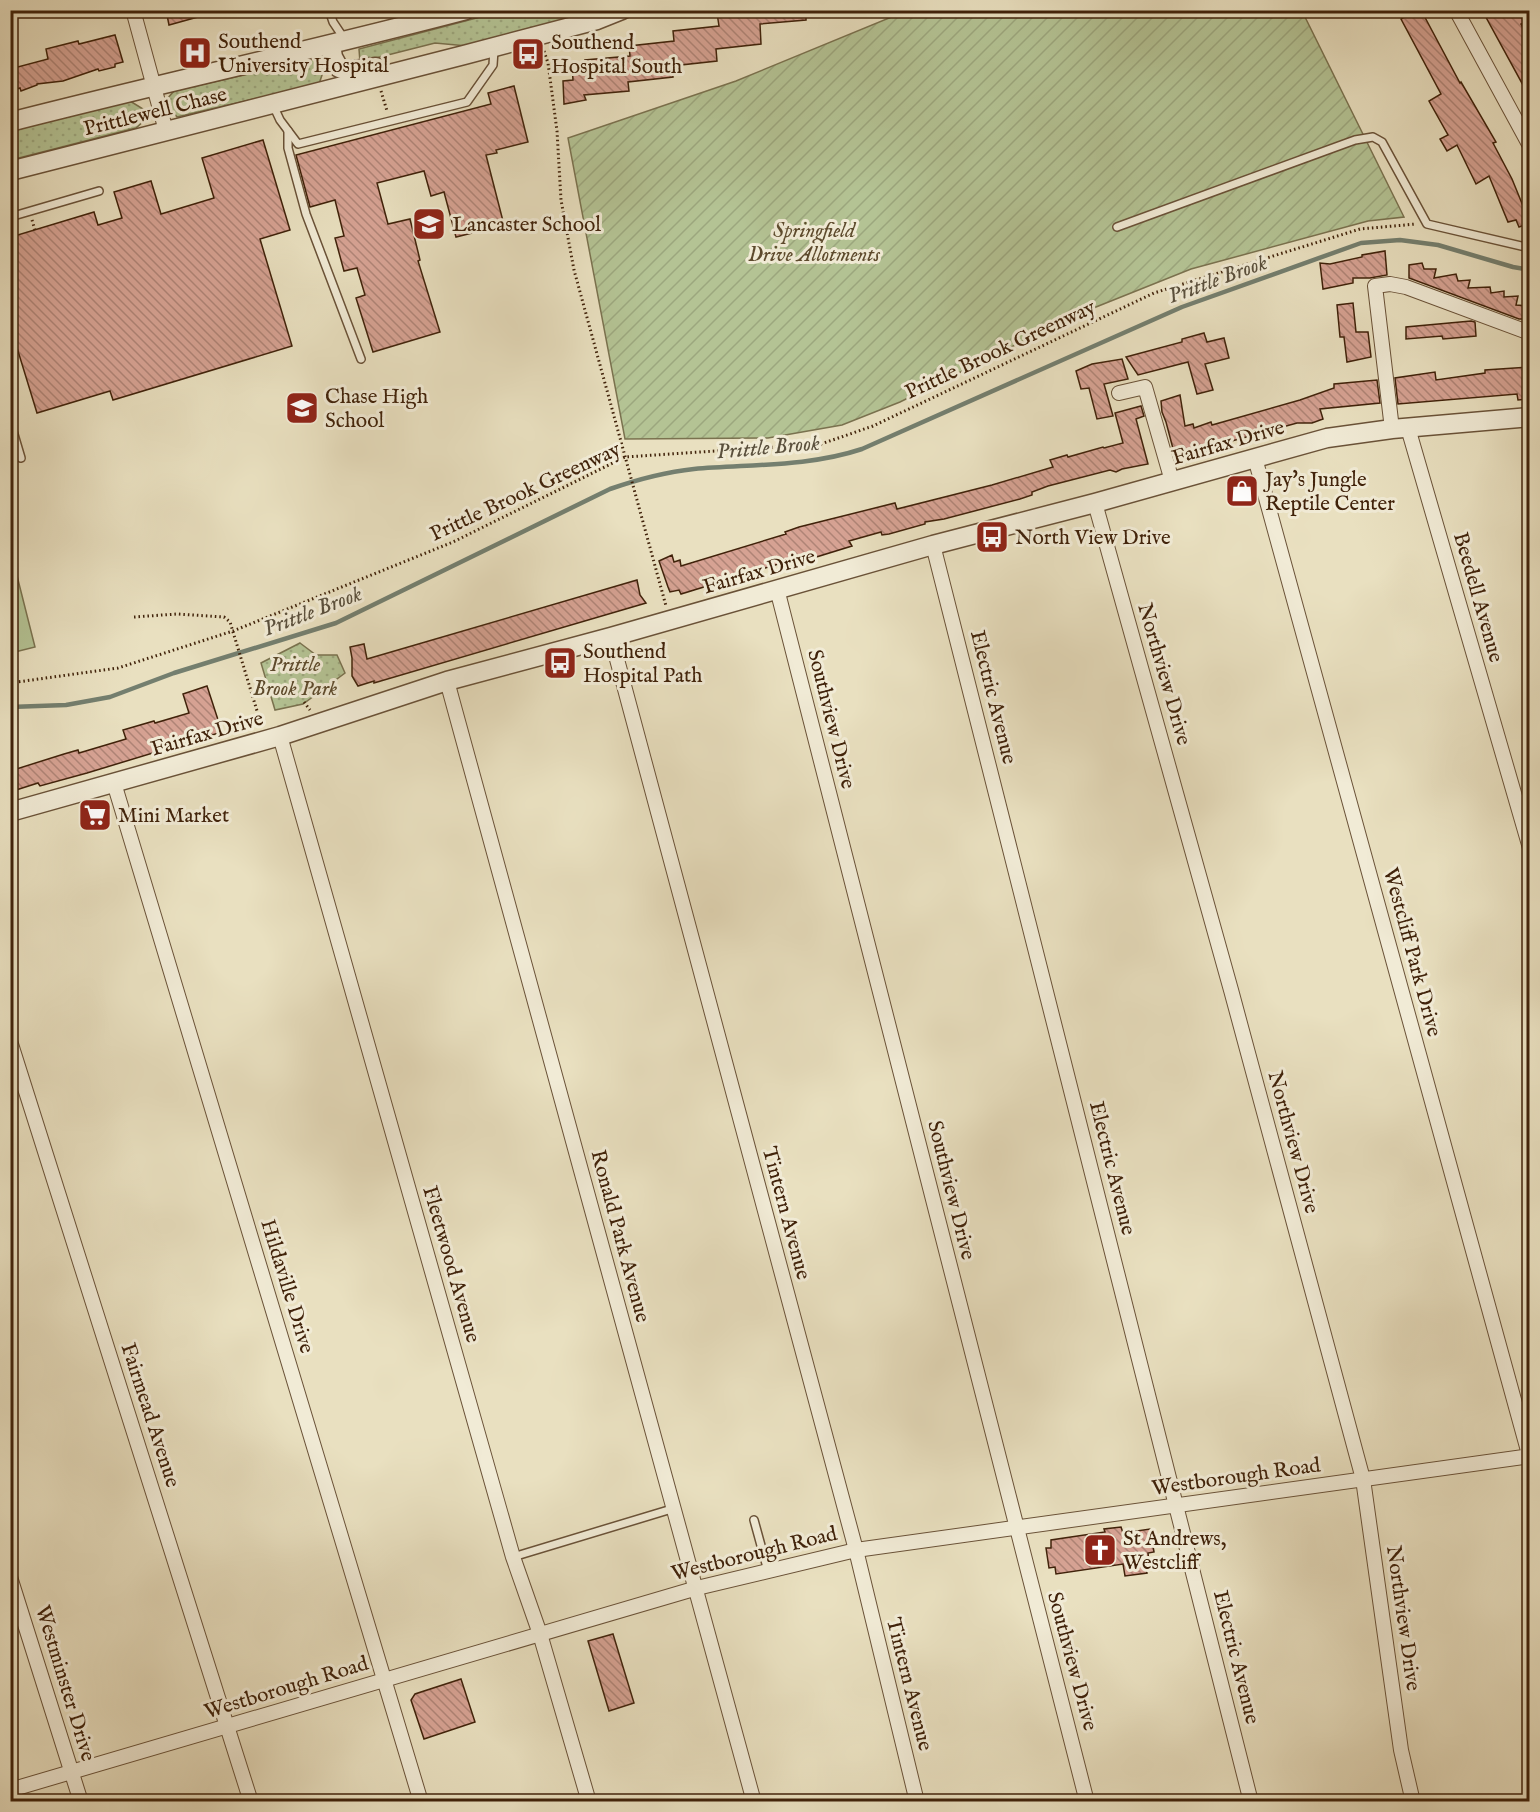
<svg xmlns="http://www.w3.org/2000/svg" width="1540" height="1812" font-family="'IM FELL English',serif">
	<defs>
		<pattern id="grass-dots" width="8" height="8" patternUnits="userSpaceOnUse" patternTransform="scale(1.5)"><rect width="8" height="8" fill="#b4c394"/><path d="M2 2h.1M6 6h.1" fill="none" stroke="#9ca77e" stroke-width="1.8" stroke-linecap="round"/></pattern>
		<pattern id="garden-furrows" width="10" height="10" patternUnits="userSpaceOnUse" patternTransform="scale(1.5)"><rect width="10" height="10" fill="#b4c394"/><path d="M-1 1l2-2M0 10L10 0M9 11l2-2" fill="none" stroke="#9ca77e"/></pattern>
		<pattern id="building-back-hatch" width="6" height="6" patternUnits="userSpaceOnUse" patternTransform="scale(1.5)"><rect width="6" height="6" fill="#d6a293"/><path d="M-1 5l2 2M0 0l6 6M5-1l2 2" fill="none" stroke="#af8476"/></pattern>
	</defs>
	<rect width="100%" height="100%" fill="#e9e0c0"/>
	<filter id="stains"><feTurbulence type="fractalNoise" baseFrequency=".00333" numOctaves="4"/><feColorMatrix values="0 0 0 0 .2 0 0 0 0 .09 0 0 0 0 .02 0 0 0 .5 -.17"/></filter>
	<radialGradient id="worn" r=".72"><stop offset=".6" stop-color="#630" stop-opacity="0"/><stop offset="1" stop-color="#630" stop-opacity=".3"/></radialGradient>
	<g fill="url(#grass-dots)" stroke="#7a724f" stroke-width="1.5">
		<path d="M503,11H597L467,46L435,43L360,62L359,49Z"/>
		<path d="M323,57L326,63L319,84L177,117L170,108L167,99L174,91Z"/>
		<path d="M130,101L143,109L146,119L136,128L11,160V131Z"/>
		<path d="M300,643L316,655H337L345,673L303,704L275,710L261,663Z"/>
	</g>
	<path fill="url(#garden-furrows)" stroke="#7a724f" stroke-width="1.5" d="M906,11H1302L1404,217L1368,221L1191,269L1076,315L900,402L842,425L768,438L625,439L568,138L736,81Z"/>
	<path fill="#b4c394" stroke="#7a724f" stroke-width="1.5" d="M11,552L35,647L11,653H10Z"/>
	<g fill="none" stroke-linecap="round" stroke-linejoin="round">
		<path stroke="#747f6f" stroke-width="4.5" d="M10,707L66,705L110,697L174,673L336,623L610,489C636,480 666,472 694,469C750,464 808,467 862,449L1182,307L1361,243L1400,240L1438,245L1513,267L1530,270"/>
	</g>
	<g fill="url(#building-back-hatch)" stroke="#40220a" stroke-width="1.5">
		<path d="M166,10H209V14L169,25Z"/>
		<path d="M747,10H806V20L760,24L761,44L716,49L717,61L672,66L673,77L628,82L629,91L584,95L586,100L564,104L563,81L573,80L572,66L586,64L585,60L630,56L629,46L674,41L673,31L719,26L717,13Z"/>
		<path d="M1416,10H1421L1460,83L1461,82L1496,142L1493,143L1512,179L1530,223L1519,227L1516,220L1508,222L1489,176L1476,184L1457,145L1447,151L1440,139L1448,135L1429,101L1441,94L1401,19Z"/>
		<path d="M1482,10H1530V20L1521,24L1530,40V98Z"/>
		<path d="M115,35L123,62L115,64V67L99,71L98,69L63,81L37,84V85L21,91L20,88L10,91V69L48,59L46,49L78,41L79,44Z"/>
		<path d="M514,86L528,142L496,150L497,153L486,155L504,225L456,237L444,192L431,196L424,171L377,183L388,224L410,219L420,260L418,261L440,332L373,352L356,298L365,295L357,268L344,271L335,238L344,236L335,200L310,207L296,155L491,104L488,93Z"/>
		<path d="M263,140L290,230L260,239L292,346L113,400L110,391L37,413L10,325L11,237L94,212L98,225L122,218L114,192L151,181L161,214L214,198L202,158Z"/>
		<path d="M1385,251L1387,275L1370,278H1353V283L1323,289L1320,263L1330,264L1362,257V255Z"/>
		<path d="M1422,263L1424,269H1436L1434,278L1456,274L1458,281L1470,280L1468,288L1490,287L1491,293L1504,291V297L1518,296L1516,305L1530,306V319H1519L1409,278V265Z"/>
		<path d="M1353,303L1356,332H1368L1371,357L1347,362L1344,337H1340L1337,305Z"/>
		<path d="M1471,321L1475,322L1476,336L1443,339L1442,336L1406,339V327Z"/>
		<path d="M1204,333L1207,342L1224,338L1229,358L1205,364L1213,390L1197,394L1188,362L1138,375L1126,357L1182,342V339Z"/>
		<path d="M1122,359L1128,379L1104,384L1113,416L1097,419L1089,388L1081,389L1076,371L1092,364Z"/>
		<path d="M1530,367V399L1518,400L1517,394L1398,404L1395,378L1435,372L1436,380L1485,373V370Z"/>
		<path d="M1377,380L1380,403L1320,409L1323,419L1312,423H1297L1261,433L1217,445L1218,448L1176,460L1166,422L1162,412L1161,401L1180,395L1185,426L1193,424L1194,428L1211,422L1212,425L1300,400L1334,388V384Z"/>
		<path d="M1141,406L1144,416L1136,419L1148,464L1122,469L1116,472L1110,470L1048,486L1032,492V495L1020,499L944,519L925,522V524L889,534L882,535L881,532L849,541L852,546L787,566L785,562L681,594L679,590L670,592L668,587L659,561L672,555L674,562L680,560L681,566L786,534L785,532L799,527L895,503L897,509L992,485L1053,467L1050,460L1067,455L1068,457L1103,447L1104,448L1123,443L1115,413Z"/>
		<path d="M637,580L640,595L646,603L374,683V681L358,686L352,676V658L350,647L364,644L367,659Z"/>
		<path d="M207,686L222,732L87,773L40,786L38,783L10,792V771L64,754L78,750L79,753L126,739L123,730L154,721L155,723L189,713L183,694Z"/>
		<path d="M1121,1527L1123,1533L1150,1529L1154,1552L1148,1553L1149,1562L1145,1563L1147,1573L1125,1576L1123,1564L1056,1574L1055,1567L1049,1568L1046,1548H1051V1540L1105,1532L1104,1529Z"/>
		<path d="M613,1634L634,1703L609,1711L588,1641Z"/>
		<path d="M461,1679L475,1722L424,1739L411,1700L415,1694Z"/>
	</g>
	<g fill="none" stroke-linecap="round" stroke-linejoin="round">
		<g stroke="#6a5238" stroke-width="10">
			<g id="service">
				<path d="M329,10L333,22L345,40"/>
				<path d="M273,105L280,120L298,144L467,102L493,65L494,50"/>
				<path d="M288,131V148L306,214L361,359"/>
				<path d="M10,217L99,191"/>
				<path d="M1117,227L1355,140L1373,137L1382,142L1427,224L1530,248"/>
				<path d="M10,421L21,458"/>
				<path d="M754,1520L768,1571"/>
				<path d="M513,1557L675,1508"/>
			</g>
		</g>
		<g stroke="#6a5238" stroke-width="16">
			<g id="minor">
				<path d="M133,10L166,131"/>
				<path d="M1456,10L1530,146"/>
				<path d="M1119,393L1145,387L1172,481"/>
				<path d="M1408,428L1530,848"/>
				<path d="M1392,429L1375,286L1390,284L1406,287L1530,333"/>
				<path d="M1255,458L1530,1458"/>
				<path d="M1095,503L1231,990L1363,1479L1401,1750L1413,1802"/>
				<path d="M933,545L1251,1802"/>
				<path d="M777,589L1087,1802"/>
				<path d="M611,637L856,1550L917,1802"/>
				<path d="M447,681L754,1802"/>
				<path d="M280,736L513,1557L540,1634L589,1802"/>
				<path d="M114,783L421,1802"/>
				<path d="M10,1041L251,1802"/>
				<path d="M10,1577L81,1802"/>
				<path d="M10,1790L697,1588L856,1550L1530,1456"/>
			</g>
		</g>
		<g stroke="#6a5238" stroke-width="21">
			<g id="tertiary">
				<path d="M331,45L333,57L339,68L348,71L376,67"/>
				<path d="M10,122C162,83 314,50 466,10"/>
				<path d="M10,171L464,55L597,20L622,10"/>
				<path d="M10,812L280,736L447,681L611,637L933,545L1095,503L1327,438L1392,429L1530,417"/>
			</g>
		</g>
		<g stroke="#40220a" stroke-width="3" stroke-dasharray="1.5 3" stroke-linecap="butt">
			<path d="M544,51L548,63L557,131L561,200L574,270L666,606"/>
			<path d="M381,91L387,111"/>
			<path d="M32,220L35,230"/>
			<path d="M134,617L177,614L224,617L230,622L261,724"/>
			<path d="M10,683L118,668L233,631L453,542L625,457L821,444L873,426L1154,293L1360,229L1416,224"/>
			<path d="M304,702L310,710"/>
		</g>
		<use href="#service" stroke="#f1ebd6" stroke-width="7"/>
		<use href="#minor" stroke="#f1ebd6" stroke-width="14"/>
		<use href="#tertiary" stroke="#f1ebd6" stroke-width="18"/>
	</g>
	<defs>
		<g id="hospital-square" transform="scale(1.725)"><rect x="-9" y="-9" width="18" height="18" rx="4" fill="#8f2418" stroke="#f1ebd6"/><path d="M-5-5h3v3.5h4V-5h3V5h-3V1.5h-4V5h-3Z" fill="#fff"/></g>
		<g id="bus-square" transform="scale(1.725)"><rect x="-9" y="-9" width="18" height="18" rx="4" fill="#8f2418" stroke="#f1ebd6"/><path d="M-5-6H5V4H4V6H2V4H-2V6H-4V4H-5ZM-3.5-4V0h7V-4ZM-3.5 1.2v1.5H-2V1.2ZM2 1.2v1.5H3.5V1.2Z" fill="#fff"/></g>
		<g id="school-square" transform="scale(1.725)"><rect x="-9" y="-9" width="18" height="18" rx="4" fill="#8f2418" stroke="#f1ebd6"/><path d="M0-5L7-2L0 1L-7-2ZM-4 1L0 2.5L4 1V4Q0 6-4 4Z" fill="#fff"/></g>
		<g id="shop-square" transform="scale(1.725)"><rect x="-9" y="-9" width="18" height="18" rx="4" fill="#8f2418" stroke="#f1ebd6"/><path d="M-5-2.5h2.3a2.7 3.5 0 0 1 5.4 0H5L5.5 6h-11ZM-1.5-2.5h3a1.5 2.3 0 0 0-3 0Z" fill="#fff"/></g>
		<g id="supermarket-square" transform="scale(1.725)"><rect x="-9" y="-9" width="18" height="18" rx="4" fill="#8f2418" stroke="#f1ebd6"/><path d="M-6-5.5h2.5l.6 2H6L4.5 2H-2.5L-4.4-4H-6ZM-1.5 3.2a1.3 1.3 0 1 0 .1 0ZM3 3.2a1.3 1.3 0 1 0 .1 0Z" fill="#fff"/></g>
		<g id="church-square" transform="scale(1.725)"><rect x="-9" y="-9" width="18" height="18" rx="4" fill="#8f2418" stroke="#f1ebd6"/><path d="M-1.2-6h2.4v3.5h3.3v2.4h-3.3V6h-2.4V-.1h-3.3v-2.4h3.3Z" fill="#fff"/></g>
	</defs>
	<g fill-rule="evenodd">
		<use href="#hospital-square" x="195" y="53"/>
		<use href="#bus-square" x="528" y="54"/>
		<use href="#school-square" x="429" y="224"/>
		<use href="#school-square" x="302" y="408"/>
		<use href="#shop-square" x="1242" y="491"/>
		<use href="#bus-square" x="992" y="537"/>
		<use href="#bus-square" x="560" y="663"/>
		<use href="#supermarket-square" x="95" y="815"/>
		<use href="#church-square" x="1100" y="1550"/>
	</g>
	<g text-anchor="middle" stroke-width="6" stroke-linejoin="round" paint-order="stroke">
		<g font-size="21" fill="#40220a" stroke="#f1ebd6" text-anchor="start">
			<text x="218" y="48">Southend<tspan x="218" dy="24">University Hospital</tspan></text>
			<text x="551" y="49">Southend<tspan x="551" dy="24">Hospital South</tspan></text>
			<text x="452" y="231">Lancaster School</text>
			<text x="325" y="403">Chase High<tspan x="325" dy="24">School</tspan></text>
			<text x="1265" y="486">Jay's Jungle<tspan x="1265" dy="24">Reptile Center</tspan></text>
			<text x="1015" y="544">North View Drive</text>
			<text x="583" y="658">Southend<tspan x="583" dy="24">Hospital Path</tspan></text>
			<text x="118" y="822">Mini Market</text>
			<text x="1123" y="1545">St Andrews,<tspan x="1123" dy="24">Westcliff</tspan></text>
		</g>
		<g font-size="21" fill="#40220a" stroke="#f1ebd6">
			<text transform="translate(155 111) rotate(-14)" y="7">Prittlewell Chase</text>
			<text transform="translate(1000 349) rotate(-25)" y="7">Prittle Brook Greenway</text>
			<text transform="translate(1228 442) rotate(-16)" y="7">Fairfax Drive</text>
			<text transform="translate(525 491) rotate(-25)" y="7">Prittle Brook Greenway</text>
			<text transform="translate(759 571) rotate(-16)" y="7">Fairfax Drive</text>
			<text transform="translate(1479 597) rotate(74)" y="7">Beedell Avenue</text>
			<text transform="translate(1165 674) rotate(74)" y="7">Northview Drive</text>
			<text transform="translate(994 697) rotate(76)" y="7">Electric Avenue</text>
			<text transform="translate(832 719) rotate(76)" y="7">Southview Drive</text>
			<text transform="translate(207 733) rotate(-16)" y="7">Fairfax Drive</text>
			<text transform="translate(1413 952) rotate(75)" y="7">Westcliff Park Drive</text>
			<text transform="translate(1294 1142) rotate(75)" y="7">Northview Drive</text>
			<text transform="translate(1113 1168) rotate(76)" y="7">Electric Avenue</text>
			<text transform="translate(952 1190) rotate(76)" y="7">Southview Drive</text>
			<text transform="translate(787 1213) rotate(75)" y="7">Tintern Avenue</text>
			<text transform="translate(621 1236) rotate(75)" y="7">Ronald Park Avenue</text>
			<text transform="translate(452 1264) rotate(74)" y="7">Fleetwood Avenue</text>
			<text transform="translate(288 1286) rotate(73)" y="7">Hildaville Drive</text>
			<text transform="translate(151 1415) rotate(72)" y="7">Fairmead Avenue</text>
			<text transform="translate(1236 1476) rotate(-8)" y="7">Westborough Road</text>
			<text transform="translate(754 1553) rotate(-14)" y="7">Westborough Road</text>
			<text transform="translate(1404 1618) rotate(82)" y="7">Northview Drive</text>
			<text transform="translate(1237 1657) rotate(76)" y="7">Electric Avenue</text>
			<text transform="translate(1073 1661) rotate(75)" y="7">Southview Drive</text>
			<text transform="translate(66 1683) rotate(73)" y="7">Westminster Drive</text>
			<text transform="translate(910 1684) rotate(76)" y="7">Tintern Avenue</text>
			<text transform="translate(286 1687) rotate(-17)" y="7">Westborough Road</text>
		</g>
		<g font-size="21" font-style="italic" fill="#5d4a2c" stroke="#f1ebd6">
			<text x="814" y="237">Springfield<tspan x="814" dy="24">Drive Allotments</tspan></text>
			<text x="295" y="671">Prittle<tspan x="295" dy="24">Brook Park</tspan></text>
		</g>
		<g font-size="22" font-style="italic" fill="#5a503d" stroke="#f1ebd6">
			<text transform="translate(1217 278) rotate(-20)" y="8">Prittle Brook</text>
			<text transform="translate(768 446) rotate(-5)" y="8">Prittle Brook</text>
			<text transform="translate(312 610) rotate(-21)" y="8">Prittle Brook</text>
		</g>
	</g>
	<rect width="1540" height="1812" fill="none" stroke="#e9e0c0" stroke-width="36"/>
	<rect x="12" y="12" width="1516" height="1788" fill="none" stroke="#40220a" stroke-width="3"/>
	<rect x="18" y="18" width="1504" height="1776" fill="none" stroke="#40220a" stroke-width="1.5"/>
	<rect width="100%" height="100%" filter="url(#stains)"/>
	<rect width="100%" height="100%" fill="url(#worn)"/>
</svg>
